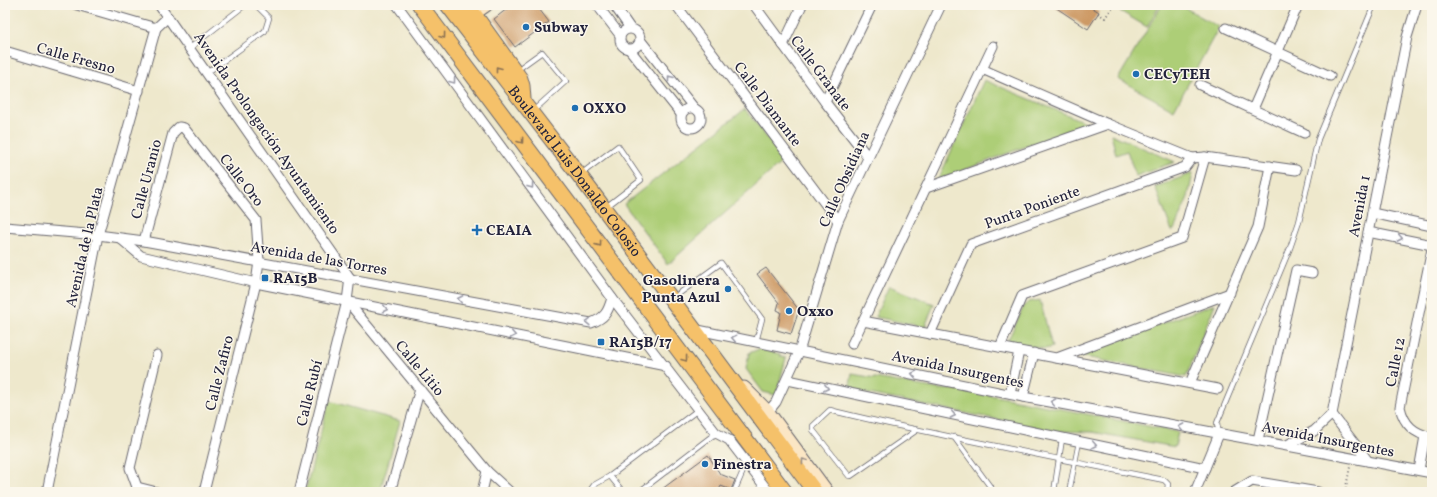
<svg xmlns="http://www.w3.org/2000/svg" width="1437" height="497" font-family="Vollkorn,serif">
	<rect width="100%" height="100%" fill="#fbf7ec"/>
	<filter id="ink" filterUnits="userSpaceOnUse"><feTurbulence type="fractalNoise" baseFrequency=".025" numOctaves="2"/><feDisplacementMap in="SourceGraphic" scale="8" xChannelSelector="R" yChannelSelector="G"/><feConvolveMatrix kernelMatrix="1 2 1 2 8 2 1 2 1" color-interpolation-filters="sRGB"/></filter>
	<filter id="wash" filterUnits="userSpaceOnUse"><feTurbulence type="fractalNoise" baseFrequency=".012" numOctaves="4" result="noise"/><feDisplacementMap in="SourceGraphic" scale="16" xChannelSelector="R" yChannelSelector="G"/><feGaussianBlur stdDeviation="0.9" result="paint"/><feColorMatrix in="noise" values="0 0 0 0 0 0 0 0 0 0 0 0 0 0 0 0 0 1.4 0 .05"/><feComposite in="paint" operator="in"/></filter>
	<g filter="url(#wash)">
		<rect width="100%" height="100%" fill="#eee8cc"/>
		<g fill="#adce77" stroke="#687859">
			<path d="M1123,5H1160L1147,27L1120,11Z"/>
			<path d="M1162,5H1180L1219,27L1174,110L1118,79Z"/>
			<path d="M984,80L1087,123L938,180Z"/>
			<path d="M745,109L784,160L668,264L624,204Z"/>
			<path d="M1111,134L1175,162L1136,176L1127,151L1116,155Z"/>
			<path d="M1193,173L1188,197L1174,230L1172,231L1155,187Z"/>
			<path d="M889,286L934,304L925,327L875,317Z"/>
			<path d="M1040,300L1052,347L1045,349L1007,342L1024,306L1028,302Z"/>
			<path d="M1215,304L1186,377L1075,355Z"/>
			<path d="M759,349L780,354L781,357L786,358L776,395L763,392L746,369L749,353Z"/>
			<path d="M852,374L939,389L965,390L1178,432L1175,447L1092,432L1056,431L849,390Z"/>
			<path d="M329,401L400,421L380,492H305Z"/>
		</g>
		<g id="blocks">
			<g fill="#cd9a65">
				<path d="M512,5H536L549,22L515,47L494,19Z"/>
				<path d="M1052,5H1088L1099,12L1088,29Z"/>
				<path d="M766,268L799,310L791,334L777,330L781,312L777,310L779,303L757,274Z"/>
				<path d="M708,455L720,474L735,480L731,490L721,486L718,492H658Z"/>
			</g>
		</g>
	</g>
	<g filter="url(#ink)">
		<use href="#blocks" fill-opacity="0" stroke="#69676e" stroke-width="1"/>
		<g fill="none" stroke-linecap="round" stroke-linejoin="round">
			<g stroke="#69676e" stroke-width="6">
				<g id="lane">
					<path d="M190,48L245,5"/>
					<path d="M517,70L542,52L566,81L533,111"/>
					<path d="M208,72L265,31L269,18L256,5"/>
					<path d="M581,174L618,146L641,180L606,207"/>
					<path d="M673,298L721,263L762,319L756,342"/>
					<path d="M917,430L851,476H849L813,430V426L830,410C871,421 911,428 952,437C1023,452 1093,466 1164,480L1168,484L1167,492"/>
					<path d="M1219,434L1217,423L1290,248L1299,222L1318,139L1374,5"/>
					<path d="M954,437L994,492"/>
					<path d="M610,476L623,492"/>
					<path d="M589,492L594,485L610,476L699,409"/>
					<path d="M639,492L716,433"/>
					<path d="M734,492L747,462"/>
					<path d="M1054,492L1062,439"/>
					<path d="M1069,492L1079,442"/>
				</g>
			</g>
			<g stroke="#69676e" stroke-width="11">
				<g id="street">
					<path d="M77,5L156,28"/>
					<path d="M159,5L350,278"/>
					<path d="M397,5L612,298L716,433L729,440L769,492"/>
					<path d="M597,5L620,35"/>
					<path d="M614,5L630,28"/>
					<path d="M676,5L838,221"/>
					<path d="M754,5L825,102L868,157"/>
					<path d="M1226,28L1330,76"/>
					<circle cx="630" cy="39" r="10"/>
					<path d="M641,41L694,108"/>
					<path d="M783,45L802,5"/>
					<path d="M630,50L681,114"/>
					<path d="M5,51L139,91"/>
					<path d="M982,69L1108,124L1192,158L1205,157L1296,170"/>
					<path d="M1200,85L1304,133"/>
					<path d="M825,102L872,5"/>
					<circle cx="691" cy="118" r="10"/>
					<path d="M1253,109L1298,5"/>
					<path d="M926,188L1108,124"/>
					<path d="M1372,213L1432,226"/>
					<path d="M5,227L98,235L144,241L591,323C605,318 608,312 612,298"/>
					<path d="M1368,232L1432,245"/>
					<path d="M121,239L141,256L256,283L666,366"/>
					<path d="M144,241L173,133L179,127L184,128L256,220L259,261L256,283L204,492"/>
					<path d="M1432,249L1400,407C1404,425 1414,434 1432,437"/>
					<path d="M347,301L487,471L510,492"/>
					<path d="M863,321L1218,389"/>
					<path d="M693,329L1023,397L1432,473"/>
					<path d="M930,334L971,244L1185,167L1192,158"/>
					<path d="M852,344L993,46"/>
					<path d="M1000,347L1022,296L1182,238L1205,157"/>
					<path d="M1057,358L1230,293"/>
					<path d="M788,380L1205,468"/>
					<path d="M1190,383L1258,227L1270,166"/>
					<path d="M1010,394L1019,351"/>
					<path d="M1023,397L1034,353"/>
					<path d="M768,412L776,402L799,352L838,221L941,5"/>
					<path d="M1332,414L1368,461"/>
					<path d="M1258,440L1296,270L1312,273"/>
					<path d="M1287,445L1314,431L1332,414L1407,37L1417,5"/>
					<path d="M1419,470L1425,436"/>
					<path d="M137,487L130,468L157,355"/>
					<path d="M137,487L157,492"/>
					<path d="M47,492L98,235L156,28L168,17"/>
					<path d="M299,492L347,301L350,278"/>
					<path d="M390,492L420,389"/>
					<path d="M482,492L487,471"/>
					<path d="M1195,492L1219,434"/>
					<path d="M1234,492L1252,481L1318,492"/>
				</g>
			</g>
			<g stroke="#69676e" stroke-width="15">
				<g id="secondary">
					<path d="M473,14L486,5"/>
					<path d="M744,388L768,412L827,492"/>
				</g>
			</g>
			<g stroke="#69676e" stroke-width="17">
				<g id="primary">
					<path d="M420,5L785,492"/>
					<path id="s1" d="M448,5L579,175L815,492"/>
				</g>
			</g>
			<g stroke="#69676e" stroke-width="19">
				<path id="highway" d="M466,5L519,79L521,86L522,99"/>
			</g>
			<g stroke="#69676e" stroke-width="2" stroke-dasharray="1 3" stroke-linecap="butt">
				<path d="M1098,13L1105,18L1114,5"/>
				<path d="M1345,492L1350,467"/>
			</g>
			<use href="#lane" stroke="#fff" stroke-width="4.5"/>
			<use href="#street" stroke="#fff" stroke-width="9"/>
			<use href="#secondary" stroke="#fbe6c4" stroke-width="13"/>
			<use href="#primary" stroke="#f5c16b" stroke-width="15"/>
			<use href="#highway" stroke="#f5c16b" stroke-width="17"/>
		</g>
		<defs><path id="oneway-chevron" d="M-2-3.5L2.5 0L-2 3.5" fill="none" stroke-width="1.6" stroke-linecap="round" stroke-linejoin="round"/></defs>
		<g stroke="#8c7253">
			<use href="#oneway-chevron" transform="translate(443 36) rotate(53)"/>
			<use href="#oneway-chevron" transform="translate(498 69) rotate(-128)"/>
			<use href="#oneway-chevron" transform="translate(521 141) rotate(53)"/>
			<use href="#oneway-chevron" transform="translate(599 244) rotate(53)"/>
			<use href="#oneway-chevron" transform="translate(685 359) rotate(53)"/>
		</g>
		<g stroke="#9c9ca7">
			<use href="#oneway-chevron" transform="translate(670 78) rotate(-128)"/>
			<use href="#oneway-chevron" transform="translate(453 81) rotate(53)"/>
			<use href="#oneway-chevron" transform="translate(531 186) rotate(54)"/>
			<use href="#oneway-chevron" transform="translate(1400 238) rotate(11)"/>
			<use href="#oneway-chevron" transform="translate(460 299) rotate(-169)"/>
			<use href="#oneway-chevron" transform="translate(385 309) rotate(11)"/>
			<use href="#oneway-chevron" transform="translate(588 322) rotate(-178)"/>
			<use href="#oneway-chevron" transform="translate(513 335) rotate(11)"/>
			<use href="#oneway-chevron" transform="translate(734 338) rotate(-168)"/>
			<use href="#oneway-chevron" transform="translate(914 374) rotate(-169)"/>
			<use href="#oneway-chevron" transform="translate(826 388) rotate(12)"/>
			<use href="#oneway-chevron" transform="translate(1053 402) rotate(-169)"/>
			<use href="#oneway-chevron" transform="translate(953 415) rotate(12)"/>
			<use href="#oneway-chevron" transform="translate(1181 427) rotate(-169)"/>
			<use href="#oneway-chevron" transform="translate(1094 445) rotate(11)"/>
		</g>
		<use stroke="#998e86" href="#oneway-chevron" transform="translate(804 461) rotate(-127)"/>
	</g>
	<g fill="#1f6fb2" stroke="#fbf7ec" stroke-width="1.5">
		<circle cx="526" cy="27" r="4"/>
		<circle cx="1136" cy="74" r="4"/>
		<circle cx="575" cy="108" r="4"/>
		<path d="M475 224h4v4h4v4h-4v4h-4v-4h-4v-4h4z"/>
		<rect x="261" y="274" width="8" height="8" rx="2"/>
		<circle cx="728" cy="289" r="4"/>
		<circle cx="789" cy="311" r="4"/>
		<rect x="597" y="338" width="8" height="8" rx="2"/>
		<circle cx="705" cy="464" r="4"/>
	</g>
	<g text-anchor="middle" stroke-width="3" stroke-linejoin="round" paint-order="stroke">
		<g font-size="15" font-weight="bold" fill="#22223b" stroke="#fbf7ec" text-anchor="start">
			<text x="534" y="32">Subway</text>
			<text x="1144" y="79">CECyTEH</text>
			<text x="583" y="113">OXXO</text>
			<text x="486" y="235">CEAIA</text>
			<text x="273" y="283">RA15B</text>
			<text x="720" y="285" text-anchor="end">Gasolinera<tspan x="720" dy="17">Punta Azul</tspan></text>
			<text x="797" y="316">Oxxo</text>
			<text x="609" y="347">RA15B/17</text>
			<text x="713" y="469">Finestra</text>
		</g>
		<g font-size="15" fill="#22223b" stroke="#fbf7ec">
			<text transform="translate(76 58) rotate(16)" y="5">Calle Fresno</text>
			<text transform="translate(821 73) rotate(53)" y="5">Calle Granate</text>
			<text transform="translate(768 104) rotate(53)" y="5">Calle Diamante</text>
			<text transform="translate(267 133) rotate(55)" y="5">Avenida Prolongación Ayuntamiento</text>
			<text dy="5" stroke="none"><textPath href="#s1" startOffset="209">Boulevard Luis Donaldo Colosio</textPath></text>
			<text transform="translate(146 179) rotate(-75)" y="5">Calle Uranio</text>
			<text transform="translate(844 179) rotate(-66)" y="5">Calle Obsidiana</text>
			<text transform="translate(242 180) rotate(52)" y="5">Calle Oro</text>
			<text transform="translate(1359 206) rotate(-79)" y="5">Avenida 1</text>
			<text transform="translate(1032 207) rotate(-20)" y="5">Punta Poniente</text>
			<text transform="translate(84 247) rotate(-77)" y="5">Avenida de la Plata</text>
			<text transform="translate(319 258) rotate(10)" y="5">Avenida de las Torres</text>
			<text transform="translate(1395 362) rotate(-79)" y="5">Calle 12</text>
			<text transform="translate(420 368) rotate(50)" y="5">Calle Litio</text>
			<text transform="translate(958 369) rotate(12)" y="5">Avenida Insurgentes</text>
			<text transform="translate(219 373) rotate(-76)" y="5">Calle Zafiro</text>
			<text transform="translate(309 393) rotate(-76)" y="5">Calle Rubí</text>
			<text transform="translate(1328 439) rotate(11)" y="5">Avenida Insurgentes</text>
		</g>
	</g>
	<rect width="1437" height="497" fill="none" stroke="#fbf7ec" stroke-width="20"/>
</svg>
